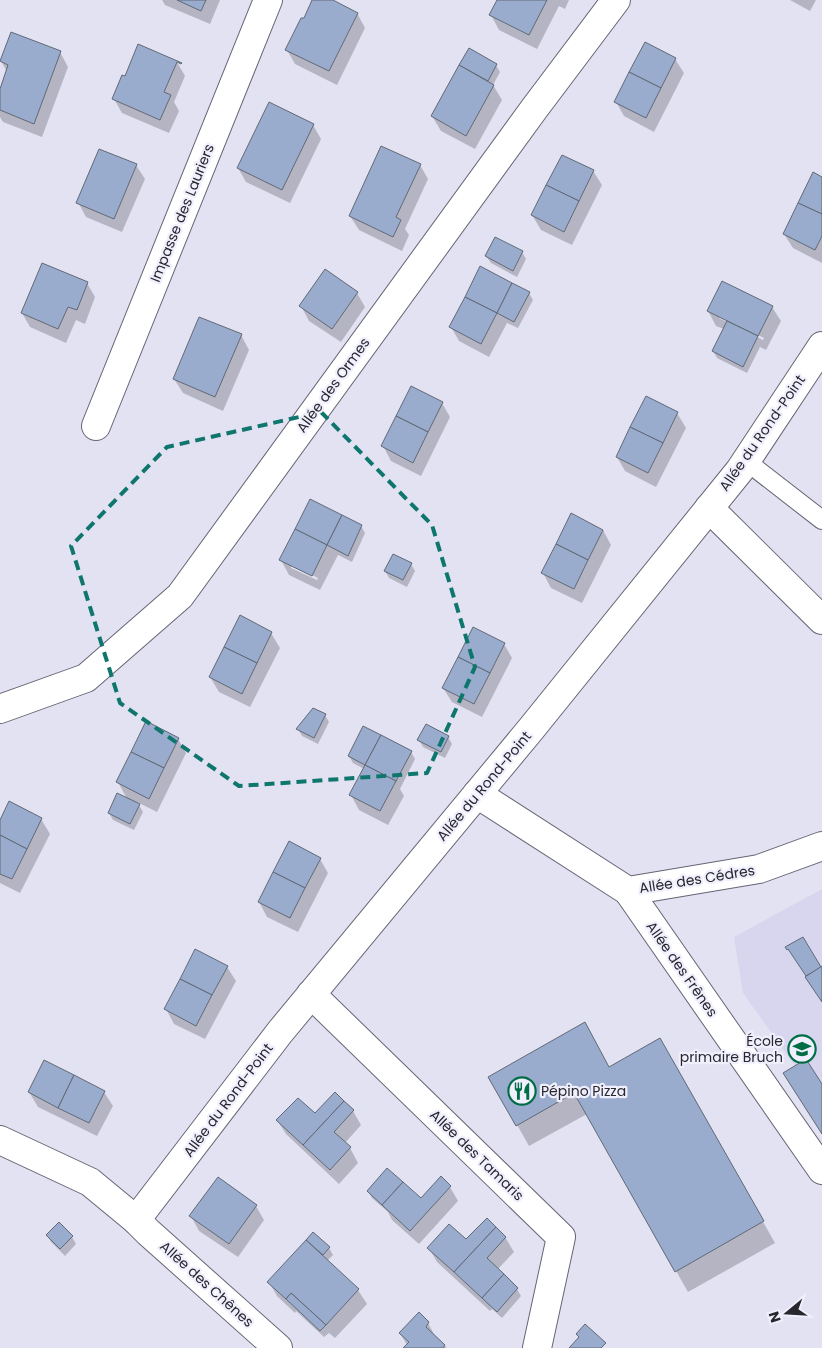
<svg xmlns="http://www.w3.org/2000/svg" width="822" height="1348" font-family="Poppins,sans-serif">
	<rect width="100%" height="100%" fill="#e3e2f3"/>
	<path fill="#d8d6ef" d="M822,889V1104L743,993L734,937Z"/>
	<g fill="#0003" fill-rule="evenodd">
		<path d="M162,0H220L210,24L165,5Z"/>
		<path d="M314,0H330L357,13L365,28L337,85L295,64L287,50Z"/>
		<path d="M499,0H569L565,9L559,6L537,49L499,30L491,15Z"/>
		<path d="M790,0H816L810,11Z"/>
		<path d="M469,50L496,65L500,72L493,85L502,100L475,149L441,131L432,116Z"/>
		<path d="M60,52L68,67L42,137L3,122L0,117V92L7,72L1,61Z"/>
		<path d="M675,59L684,73L654,132L624,116L616,102Z"/>
		<path d="M177,62L185,76L174,102L179,111L169,133L122,113L114,99L125,77Z"/>
		<path d="M313,125L321,139L290,203L246,182L238,168Z"/>
		<path d="M136,165L145,179L122,232L86,217L78,202Z"/>
		<path d="M420,165L428,179L405,229L409,235L402,251L359,230L350,216Z"/>
		<path d="M593,171L602,185L572,245L541,230L532,215Z"/>
		<path d="M822,178V263L793,248L784,234Z"/>
		<path d="M522,252L526,259L517,277L491,263L486,256Z"/>
		<path d="M87,283L95,297L85,324L76,320L66,343L30,327L22,313Z"/>
		<path d="M357,293L365,307L341,342L309,321L301,306Z"/>
		<path d="M529,293L533,300L518,328L507,323L489,357L459,341L451,327Z"/>
		<path d="M772,307L781,321L766,350L760,347L747,373L717,358L713,351L724,329L716,326L708,311ZM719,316L764,338L763,340L719,318Z"/>
		<path d="M241,335L249,350L223,411L183,393L174,379Z"/>
		<path d="M442,403L450,417L421,476L391,461L383,446Z"/>
		<path d="M677,413L686,428L656,487L625,471L617,457Z"/>
		<path d="M361,526L365,533L352,562L338,555L320,590L289,575L281,560ZM291,565L318,578L317,580L291,568Z"/>
		<path d="M603,530L611,545L582,603L551,588L543,573Z"/>
		<path d="M411,564L415,571L407,587L389,578L385,571Z"/>
		<path d="M240,617L271,633L280,648L250,707L219,692L210,677Z"/>
		<path d="M504,644L512,658L482,717L452,702L443,688Z"/>
		<path d="M325,715L329,722L318,744L302,736L298,729Z"/>
		<path d="M448,737L452,744L445,758L423,747L419,740Z"/>
		<path d="M178,739L186,753L157,812L137,802L143,812L134,830L113,820L109,813L127,799L118,782Z"/>
		<path d="M411,752L415,759L400,789L404,796L388,825L359,810L351,795L364,769L353,763L349,756Z"/>
		<path d="M41,819L50,834L20,893L0,883V822Z"/>
		<path d="M320,859L328,873L298,932L267,917L259,902Z"/>
		<path d="M227,967L236,981L205,1039L174,1024L166,1009Z"/>
		<path d="M660,1039L775,1243L688,1292L587,1114L529,1146L490,1077L609,1068Z"/>
		<path d="M29,1092H104L113,1106L97,1136L38,1107Z"/>
		<path d="M353,1111L361,1125L345,1143L350,1148L358,1163L339,1184L286,1134L277,1120Z"/>
		<path d="M441,1178L450,1187L458,1201L419,1244L392,1220L388,1212L372,1198L368,1191L421,1200Z"/>
		<path d="M256,1206L264,1220L238,1257L199,1231L191,1216Z"/>
		<path d="M59,1224L72,1237L76,1244L65,1256L51,1242L47,1235Z"/>
		<path d="M313,1233L329,1248L333,1255L327,1261L358,1290L367,1304L335,1338L329,1333L324,1337L296,1311L295,1313L277,1296L269,1282Z"/>
		<path d="M505,1237L514,1252L497,1270L517,1289L521,1296L502,1318L492,1309L490,1311L437,1262L429,1248L466,1241Z"/>
		<path d="M428,1323L436,1338L447,1348H405L407,1345L400,1333Z"/>
	</g>
	<g fill="#9aaccd" stroke="#616976">
		<path d="M177,0H206L201,11Z"/>
		<path d="M312,0H333L358,13L329,71L285,50L301,18H304Z"/>
		<path d="M497,0H547L529,35L489,15Z"/>
		<path d="M11,32L61,51L34,124L0,110V89L8,65L0,61Z"/>
		<path d="M645,42L676,58L661,88L629,72Z"/>
		<path d="M138,44L182,63L181,64L177,62L164,92L171,95L160,120L112,99L122,75L125,76Z"/>
		<path d="M469,48L497,64L488,81L459,65Z"/>
		<path d="M459,65L494,85L466,136L431,116Z"/>
		<path d="M629,72L661,88L646,118L614,102Z"/>
		<path d="M269,102L314,124L282,190L237,168Z"/>
		<path d="M381,146L421,164L396,217L401,220L393,237L349,216Z"/>
		<path d="M99,149L137,164L114,219L76,203Z"/>
		<path d="M562,155L594,170L579,201L546,185Z"/>
		<path d="M813,172L822,177V214L798,203Z"/>
		<path d="M546,185L579,201L564,232L531,215Z"/>
		<path d="M798,203L822,214V236L815,250L783,234Z"/>
		<path d="M495,237L523,251L513,271L485,256Z"/>
		<path d="M42,263L88,282L77,310L68,307L58,329L21,313Z"/>
		<path d="M480,266L512,283L497,313L465,297Z"/>
		<path d="M325,269L358,292L332,329L299,306Z"/>
		<path d="M722,281L773,306L758,336L707,311Z"/>
		<path d="M512,283L530,292L514,322L497,313Z"/>
		<path d="M465,297L497,313L481,344L449,327Z"/>
		<path d="M199,317L242,334L215,397L173,379Z"/>
		<path d="M727,321L758,336L743,367L712,351Z"/>
		<path d="M411,386L443,402L428,432L396,416Z"/>
		<path d="M646,396L678,412L663,443L630,427Z"/>
		<path d="M396,416L428,432L413,463L381,446Z"/>
		<path d="M630,427L663,443L648,473L616,457Z"/>
		<path d="M310,499L342,515L327,545L295,529Z"/>
		<path d="M571,513L603,530L588,560L556,544Z"/>
		<path d="M342,515L362,525L348,556L327,545Z"/>
		<path d="M295,529L327,545L312,576L279,560Z"/>
		<path d="M556,544L588,560L574,589L541,573Z"/>
		<path d="M393,554L412,563L403,580L384,571Z"/>
		<path d="M240,615L272,632L257,663L224,647Z"/>
		<path d="M473,627L505,643L490,673L458,657Z"/>
		<path d="M224,647L257,663L242,694L209,677Z"/>
		<path d="M458,657L490,673L474,704L442,688Z"/>
		<path d="M313,708L326,714L314,738L296,729Z"/>
		<path d="M146,721L179,738L164,768L131,752Z"/>
		<path d="M426,724L449,736L441,752L417,740Z"/>
		<path d="M363,726L381,735L365,765L348,756Z"/>
		<path d="M381,735L412,751L396,781L365,765Z"/>
		<path d="M131,752L164,768L149,799L116,782Z"/>
		<path d="M365,765L396,781L380,811L349,795Z"/>
		<path d="M117,793L140,804L130,824L108,813Z"/>
		<path d="M9,801L42,818L27,849L0,835V820Z"/>
		<path d="M0,835L27,849L12,879L0,874Z"/>
		<path d="M289,841L321,858L305,888L273,872Z"/>
		<path d="M273,872L305,888L290,918L258,902Z"/>
		<path d="M803,937L821,967L806,976L788,949L787,950L785,947Z"/>
		<path d="M195,949L228,966L212,995L180,979Z"/>
		<path d="M822,966V1002L805,977Z"/>
		<path d="M180,979L212,995L196,1026L164,1009Z"/>
		<path d="M585,1022L609,1067L660,1038L764,1221L675,1272L574,1093L516,1126L488,1077Z"/>
		<path d="M806,1059L822,1084V1134L783,1073Z"/>
		<path d="M44,1060L74,1075L58,1108L28,1092Z"/>
		<path d="M74,1075L105,1091L89,1123L58,1108Z"/>
		<path d="M335,1092L344,1101L303,1145L276,1120L298,1098L315,1113Z"/>
		<path d="M344,1101L354,1110L334,1132L351,1147L330,1170L303,1145Z"/>
		<path d="M387,1168L403,1182L382,1205L367,1191Z"/>
		<path d="M441,1176L451,1186L410,1231L382,1205L403,1182L421,1198Z"/>
		<path d="M218,1177L257,1205L229,1244L189,1216Z"/>
		<path d="M487,1218L496,1227L454,1272L427,1248L449,1224L466,1239Z"/>
		<path d="M59,1222L73,1236L60,1249L46,1235Z"/>
		<path d="M496,1227L506,1237L487,1258L504,1274L482,1298L454,1272Z"/>
		<path d="M313,1232L330,1247L323,1255L306,1240Z"/>
		<path d="M306,1240L359,1289L326,1325L291,1293L286,1299L267,1282Z"/>
		<path d="M504,1274L518,1288L497,1312L482,1298Z"/>
		<path d="M291,1293L326,1325L320,1331L286,1299Z"/>
		<path d="M419,1312L429,1322L426,1327L445,1345L443,1348H403L409,1342L399,1333Z"/>
		<path d="M585,1324L606,1343L601,1348H569L579,1337L576,1334Z"/>
	</g>
	<g fill="none" stroke-linecap="round" stroke-linejoin="round">
		<g stroke="#666574" stroke-width="20">
			<path id="lane" d="M746,461L822,520"/>
		</g>
		<g stroke="#666574" stroke-width="30">
			<g id="street">
				<path d="M96,426L268,0"/>
				<path d="M709,508L822,620"/>
				<path d="M0,709L86,678L180,596L534,109L616,0"/>
				<path d="M477,794L628,891L759,869L822,846"/>
				<path d="M628,891L822,1170"/>
				<path d="M311,994L561,1237L537,1348"/>
				<path d="M0,1140L90,1182L136,1220L148,1232L278,1348"/>
				<path d="M136,1220L280,1032L531,729L740,470L822,346"/>
			</g>
		</g>
		<use href="#lane" stroke="#fff" stroke-width="18"/>
		<use href="#street" stroke="#fff" stroke-width="28"/>
	</g>
	<path fill="none" stroke="#0f766e" stroke-width="4" stroke-dasharray="10 6" stroke-linejoin="round" d="M321,412L432,525L475,667L427,773L239,786L120,703L71,546L167,447Z"/>
	<defs>
		<g id="school-ring" transform="scale(1.4375)"><circle r="9.5" fill="#f0effd" stroke="#016d44" stroke-width="1.5"/><path d="M0-5L7-2L0 1L-7-2ZM-4 1L0 2.5L4 1V4Q0 6-4 4Z" fill="#016d44"/></g>
		<g id="restaurant-ring" transform="scale(1.4375)"><circle r="9.5" fill="#f0effd" stroke="#016d44" stroke-width="1.5"/><path d="M-5-6h1v4h1v-4h1v4h1v-4h1v5L-1.5 .5V6h-2V.5L-5-1ZM5-6V6H3V1.5H1.5Q1.5-4 5-6Z" fill="#016d44"/></g>
	</defs>
	<g fill-rule="evenodd">
		<use href="#school-ring" x="802" y="1049"/>
		<use href="#restaurant-ring" x="522" y="1091"/>
	</g>
	<g text-anchor="middle" stroke-width="4.5" stroke-linejoin="round" paint-order="stroke">
		<g font-size="14" fill="#28272e" stroke="#f0effd">
			<text transform="translate(182 213) rotate(-68)" y="5">Impasse des Lauriers</text>
			<text transform="translate(333 385) rotate(-54)" y="5">Allée des Ormes</text>
			<text transform="translate(762 433) rotate(-55)" y="5">Allée du Rond-Point</text>
			<text transform="translate(484 786) rotate(-50)" y="5">Allée du Rond-Point</text>
			<text transform="translate(697 879) rotate(-9)" y="5">Allée des Cédres</text>
			<text transform="translate(682 969) rotate(55)" y="5">Allée des Frênes</text>
			<text transform="translate(228 1100) rotate(-53)" y="5">Allée du Rond-Point</text>
			<text transform="translate(477 1155) rotate(44)" y="5">Allée des Tamaris</text>
			<text transform="translate(207 1284) rotate(42)" y="5">Allée des Chênes</text>
		</g>
		<g font-size="14" fill="#28272e" stroke="#f0effd" text-anchor="end">
			<text x="783" y="1046">École<tspan x="783" dy="16">primaire Bruch</tspan></text>
			<text x="541" y="1096" text-anchor="start">Pépino Pizza</text>
		</g>
	</g>
	<g transform="translate(787 1313) rotate(252)" stroke="#f0effd" stroke-width="4" paint-order="stroke">
	<path d="M0-4L9 19L0 12L-9 19Z" fill="#28272e"/>
	<text y="-8" font-size="14" font-weight="bold" text-anchor="middle" fill="#28272e">N</text>
	</g>
</svg>
